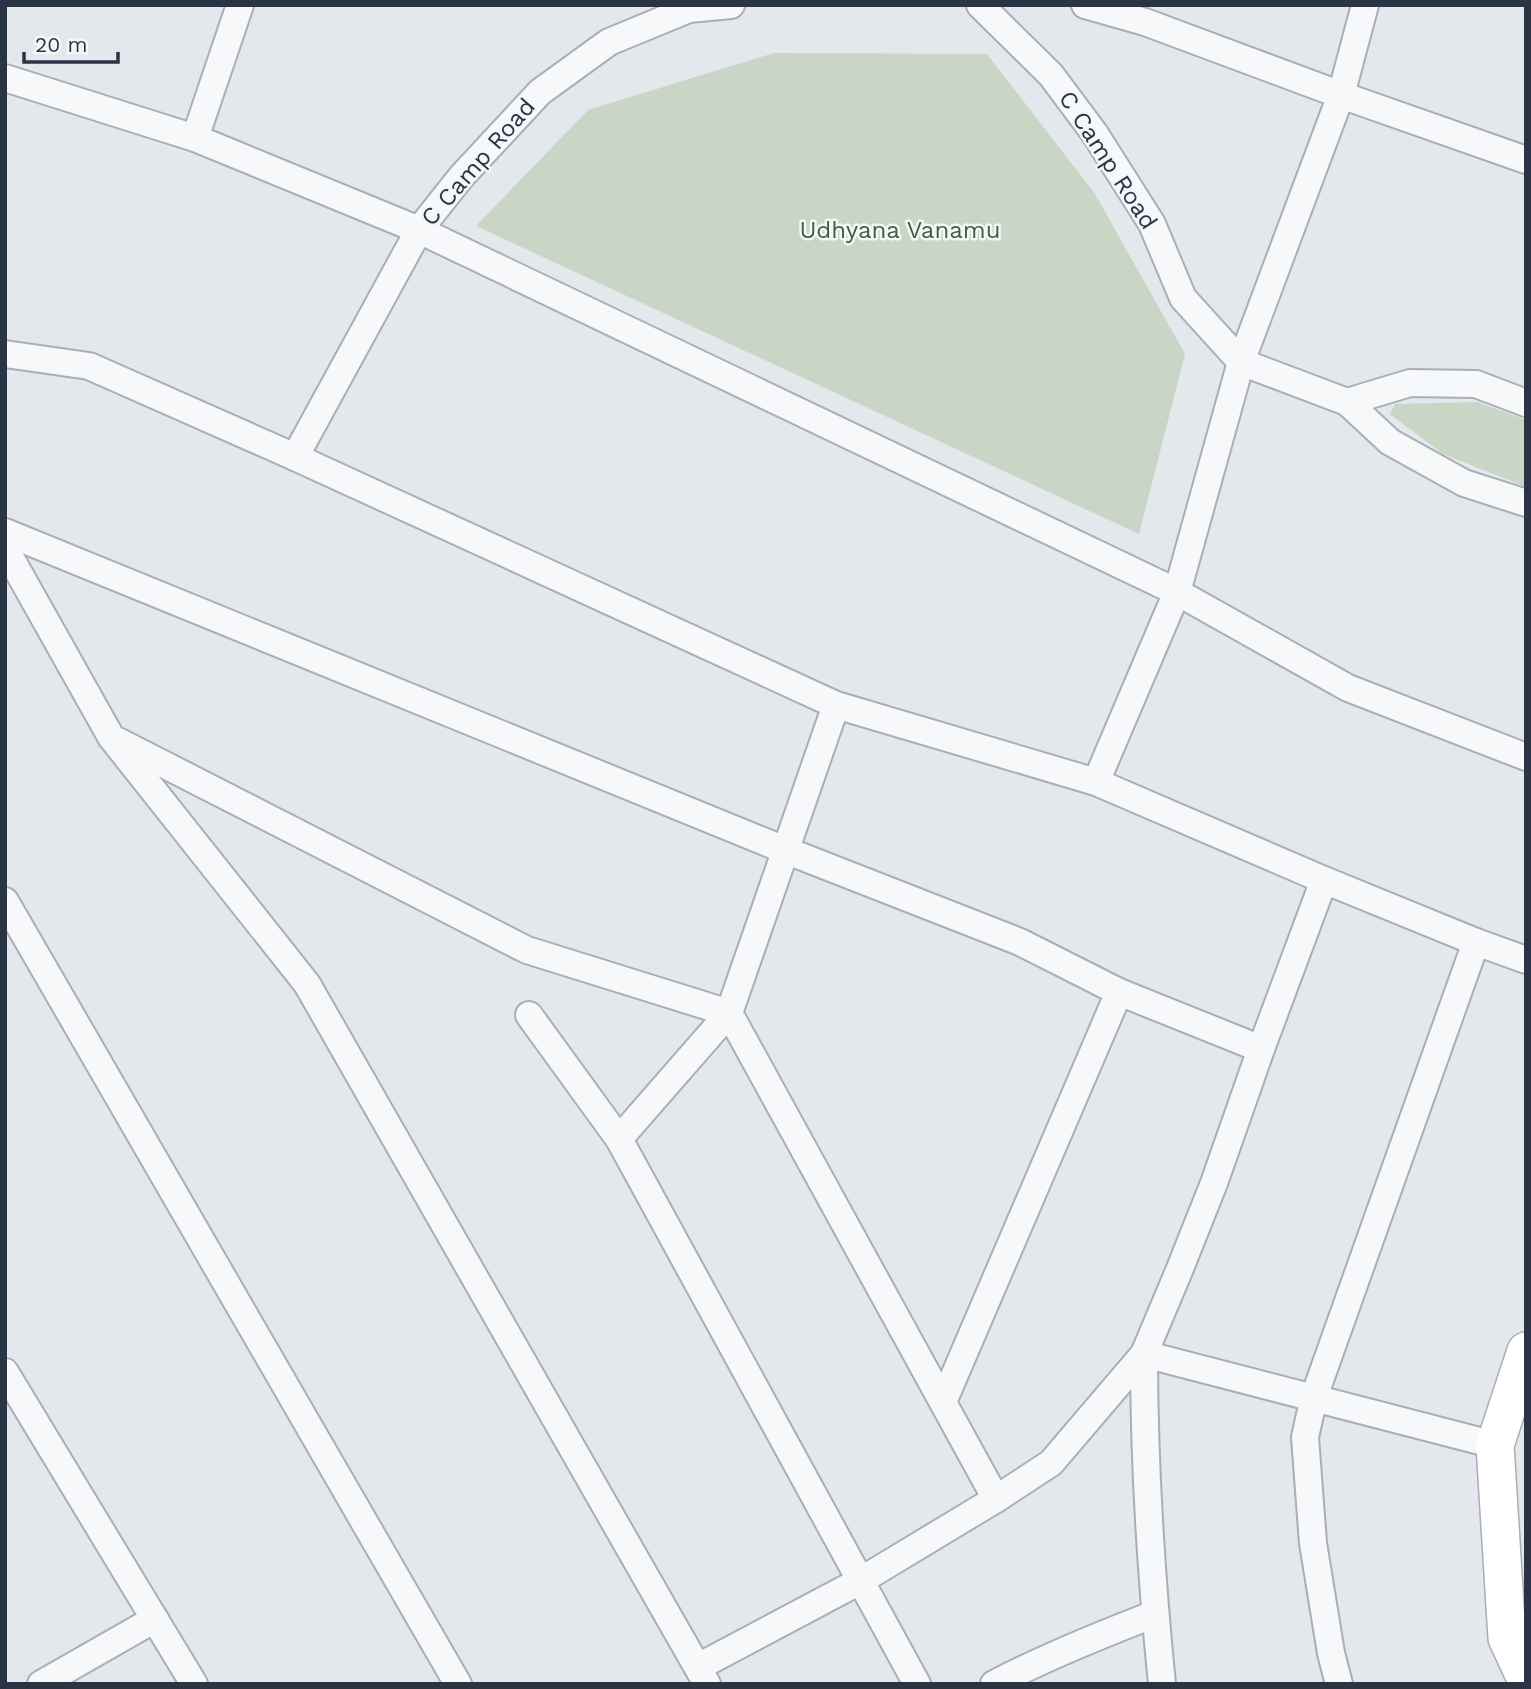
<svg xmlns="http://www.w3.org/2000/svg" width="1531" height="1689" font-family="'Work Sans',sans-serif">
	<rect width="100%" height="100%" fill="#e4e7ec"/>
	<g fill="#c9d6c5">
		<path d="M774,53L987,54L1095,194L1185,354L1139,534L476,226L588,110Z"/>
		<path d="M1477,402L1526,420V487L1443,454L1390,414L1395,404Z"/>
	</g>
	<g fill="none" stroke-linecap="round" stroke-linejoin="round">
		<g stroke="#a9aeb7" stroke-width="30">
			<g id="street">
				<path d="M980,5L1051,75L1095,134L1152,224L1183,298L1241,362L1347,402L1390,442L1464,483L1526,503"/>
				<path d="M1085,5L1145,22L1341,95L1526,160"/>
				<path d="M5,78L195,138L419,230L1177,592L1348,688L1526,757"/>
				<path d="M195,138L240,5"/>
				<path d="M5,354L89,366L295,457L836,705L1096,782L1324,880L1476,942L1526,960"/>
				<path d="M1347,402L1410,383L1476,384L1526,403"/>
				<path d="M295,457L419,230L461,177L540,92L609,42L689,9L731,5"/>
				<path d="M5,532L785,850L1020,942L1119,992L1261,1049"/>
				<path d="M5,548L111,737L307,984L707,1684"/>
				<path d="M836,705L729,1013L996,1499"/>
				<path d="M118,741L527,950L729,1013L619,1139"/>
				<path d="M1096,782L1177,592L1241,362L1341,95L1365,5"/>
				<path d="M5,901L458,1684"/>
				<path d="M529,1015L619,1139L917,1684"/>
				<path d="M1144,1354L1495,1445"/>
				<path d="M1144,1354C1144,1465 1151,1574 1162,1684"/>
				<path d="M5,1372L194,1684"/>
				<path d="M943,1402L1119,992"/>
				<path d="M698,1667L860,1581L996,1499L1051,1463L1144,1354L1179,1271L1214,1183L1261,1049L1324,880"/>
				<path d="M41,1684L155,1619"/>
				<path d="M994,1684C1046,1657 1100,1635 1155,1614"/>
				<path d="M1339,1684L1331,1653L1313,1543L1305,1437L1314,1397L1476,942"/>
			</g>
		</g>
		<g stroke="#a9aeb7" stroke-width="40">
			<path id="secondary" d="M1526,1351L1495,1445L1507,1638L1526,1679"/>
		</g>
		<use href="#street" stroke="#f7f8fa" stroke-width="26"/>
		<use href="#secondary" stroke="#fff" stroke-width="37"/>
	</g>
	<g text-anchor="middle" stroke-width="5" stroke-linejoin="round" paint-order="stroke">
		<g font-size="24" fill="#2b3445" stroke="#f4f6f9">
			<text transform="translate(1108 160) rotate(57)" y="8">C Camp Road</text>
			<text transform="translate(478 162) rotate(-49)" y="8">C Camp Road</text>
		</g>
		<g font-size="24" fill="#3f6138" stroke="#f4f6f9">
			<text x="900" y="238">Udhyana Vanamu</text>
		</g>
	</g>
	<rect width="1531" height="1689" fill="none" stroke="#2b3445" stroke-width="14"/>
	<path d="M24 52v10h94v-10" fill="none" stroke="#2b3445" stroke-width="3.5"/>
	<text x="35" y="52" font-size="21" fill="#2b3445" stroke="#f4f6f9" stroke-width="5" paint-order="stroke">20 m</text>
</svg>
